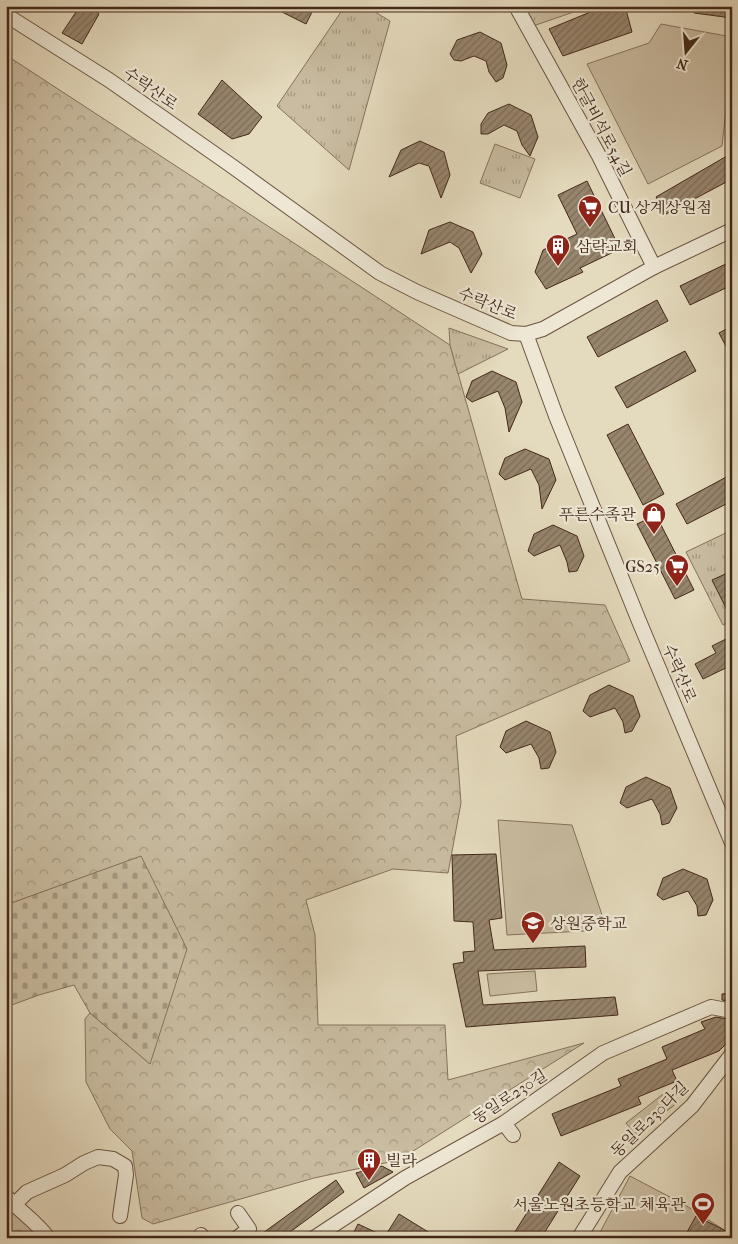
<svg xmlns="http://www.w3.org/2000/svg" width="738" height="1244" font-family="'IM FELL French Canon','Noto Serif KR',serif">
	<defs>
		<pattern id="forest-crowns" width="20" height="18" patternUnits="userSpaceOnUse" patternTransform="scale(1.25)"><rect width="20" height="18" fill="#c9bca1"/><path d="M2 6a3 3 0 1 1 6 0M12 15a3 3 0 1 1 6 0" fill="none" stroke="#a59982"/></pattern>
		<pattern id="cemetery-stones" width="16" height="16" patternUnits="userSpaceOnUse" patternTransform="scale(1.25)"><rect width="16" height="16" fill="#c9bca1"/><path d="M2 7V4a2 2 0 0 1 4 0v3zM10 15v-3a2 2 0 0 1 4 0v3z" fill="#a59982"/></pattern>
		<pattern id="park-tufts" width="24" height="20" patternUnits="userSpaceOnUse" patternTransform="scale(1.25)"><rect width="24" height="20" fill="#c9bca1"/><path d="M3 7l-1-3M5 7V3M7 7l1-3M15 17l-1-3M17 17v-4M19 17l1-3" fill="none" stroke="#a59982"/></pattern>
		<pattern id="building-hatch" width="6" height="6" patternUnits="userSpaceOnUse" patternTransform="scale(1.25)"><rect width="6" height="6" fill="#97856e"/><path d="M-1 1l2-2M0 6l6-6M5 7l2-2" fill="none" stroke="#7d6d5a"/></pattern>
	</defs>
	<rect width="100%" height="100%" fill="#e4dabd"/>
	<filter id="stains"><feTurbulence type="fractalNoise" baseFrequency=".004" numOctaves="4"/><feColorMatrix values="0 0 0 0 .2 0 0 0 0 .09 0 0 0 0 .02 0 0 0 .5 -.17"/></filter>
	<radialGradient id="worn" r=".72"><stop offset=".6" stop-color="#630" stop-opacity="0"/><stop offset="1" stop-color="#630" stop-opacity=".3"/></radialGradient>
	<g fill="url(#forest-crowns)" stroke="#86725d">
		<path d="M6,55L450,345L522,599L605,605L630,661L456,736L461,803L448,873L393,869L306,900L315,935L318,1025H445L448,1080L584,1043L399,1160L314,1178L153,1224L142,1218L132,1151L110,1129L86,1082L85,1019L90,1013L150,1064L140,857L6,905Z"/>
		<path d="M6,1203L42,1238H6Z"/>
	</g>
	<path fill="url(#cemetery-stones)" stroke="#86725d" d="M141,856L187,949L150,1064L90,1013L74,985L39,995L9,1006L6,1001V905Z"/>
	<g fill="url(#park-tufts)" stroke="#86725d">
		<path d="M345,6H365L390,21L349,170L277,106Z"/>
		<path d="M522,6H591L533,26Z"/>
		<path d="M495,144L535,159L520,198L480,183Z"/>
		<path d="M449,328L508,349L458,374L450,345Z"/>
		<path d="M732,530V620L723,625L686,552Z"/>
		<path d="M667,1091L677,1103L636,1135L626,1123Z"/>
	</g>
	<g fill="#c9bca1" stroke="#86725d">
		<path d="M661,24L732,37V55L722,146L648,184L587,64L649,43Z"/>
		<path d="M498,820L572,825L603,918L585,931L507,935Z"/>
		<path d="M535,971L537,991L490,996L487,974Z"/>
		<path d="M630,1176L685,1205L732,1235V1238H597Z"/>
	</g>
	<g fill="url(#building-hatch)" stroke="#432819">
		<path d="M80,6H89L99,14L82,44L62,33Z"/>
		<path d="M270,6H315L306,24Z"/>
		<path d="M605,6H625L632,32L563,56L549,29Z"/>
		<path d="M695,6H732V18L694,13Z"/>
		<path d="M480,32L501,43L507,65L503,78L496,82L489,72L486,61L474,56L461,61L454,60L450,54L457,40Z"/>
		<path d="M222,80L262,117L249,134L232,139L198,114Z"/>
		<path d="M509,104L531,115L538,137L530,156L522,145L517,131L504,125L488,134H481V124L488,113Z"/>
		<path d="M420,141L444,152L450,175L441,198L429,166L419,163L389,177L401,150Z"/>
		<path d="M732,153V179L666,214L656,197Z"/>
		<path d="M587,181L620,249L580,268L583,272L546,289L535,272L543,250L577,234L558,195Z"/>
		<path d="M450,222L473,232L482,254L471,273L459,248L450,242L421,254L429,230Z"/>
		<path d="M732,261V285L690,305L680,286Z"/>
		<path d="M657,300L668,321L598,357L587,337Z"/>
		<path d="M732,326V358L719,333Z"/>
		<path d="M685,351L696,371L627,408L615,387Z"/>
		<path d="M492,371L516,382L522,402L509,432L505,408L498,391L472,402L466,397L472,381Z"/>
		<path d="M628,424L664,494L643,505L607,435Z"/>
		<path d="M525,449L549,459L556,480L542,509L539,485L531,469L505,480L499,474L505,458Z"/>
		<path d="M732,474V501L687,524L676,504Z"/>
		<path d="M656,515L694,590L675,599L637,524Z"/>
		<path d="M553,525L577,536L584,556L577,571L569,572L567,562L560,545L534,556L528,551L534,534Z"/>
		<path d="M732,571V620L712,580Z"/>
		<path d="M732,636V665L703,679L695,664L716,653L712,646Z"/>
		<path d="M609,685L633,696L640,716L632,731L625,733L623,722L615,708L590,717L583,711L590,695Z"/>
		<path d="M526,721L550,732L556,752L549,768L541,769L539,758L531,744L506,753L500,747L506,731Z"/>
		<path d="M646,777L670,788L677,808L669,823L662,825L660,814L652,799L627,808L620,803L626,787Z"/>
		<path d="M496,854L502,918L489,920L494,950L585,946L586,967L478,971L483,1005L615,997L618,1015L466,1027L453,964L464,962L463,952L475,951L473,922L454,921L452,855Z"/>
		<path d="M683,869L707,879L713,900L706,915L698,916L697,906L688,891L663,900L657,895L663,878Z"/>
		<path d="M732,993V1002L722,1000V994Z"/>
		<path d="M716,1017L727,1019L732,1025L729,1041L719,1051L672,1070L677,1081L638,1097L641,1104L561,1136L552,1114L621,1086L618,1079L667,1059L662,1047L705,1029L701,1022Z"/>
		<path d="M559,1162L580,1176L541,1238H511Z"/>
		<path d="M382,1166L393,1172L364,1188L356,1173Z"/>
		<path d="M336,1180L344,1192L282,1238H256Z"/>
		<path d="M399,1214L438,1238H394L387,1233Z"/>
		<path d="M696,1216L732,1234V1238H693L686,1234Z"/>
		<path d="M358,1224L388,1238H351Z"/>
	</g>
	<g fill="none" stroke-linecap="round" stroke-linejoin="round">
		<g stroke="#6b5442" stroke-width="16">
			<g id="minor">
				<path d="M516,6L598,154L654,267"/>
				<path d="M6,15L109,80L229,164L380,273L417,292L511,333L526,334L543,329L654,267L732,230"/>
				<path d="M526,334L556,416L639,621L732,843"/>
				<path d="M504,1123L513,1135"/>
				<path d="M6,1196C19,1211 37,1222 48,1238"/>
				<path d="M14,1205L27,1192L65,1175L84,1163L98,1157L113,1159L125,1166L126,1175L120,1216"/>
				<path d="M201,1235L202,1238"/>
				<path d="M237,1238L249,1229L238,1213"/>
				<path d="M314,1238L405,1178L504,1123L603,1053L711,1007L732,1011"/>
				<path d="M579,1238L620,1172L692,1106L732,1054"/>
			</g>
		</g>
		<use href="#minor" stroke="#ede7d4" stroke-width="14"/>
	</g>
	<defs>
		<g id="supermarket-pin" transform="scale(1.25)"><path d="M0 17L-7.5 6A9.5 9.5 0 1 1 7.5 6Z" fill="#8f2418" stroke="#ede7d4"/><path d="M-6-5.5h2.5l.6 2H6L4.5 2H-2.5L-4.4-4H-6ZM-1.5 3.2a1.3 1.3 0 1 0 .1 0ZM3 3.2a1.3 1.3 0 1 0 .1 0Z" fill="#fff"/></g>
		<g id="building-pin" transform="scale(1.25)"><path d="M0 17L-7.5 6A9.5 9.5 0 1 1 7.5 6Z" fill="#8f2418" stroke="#ede7d4"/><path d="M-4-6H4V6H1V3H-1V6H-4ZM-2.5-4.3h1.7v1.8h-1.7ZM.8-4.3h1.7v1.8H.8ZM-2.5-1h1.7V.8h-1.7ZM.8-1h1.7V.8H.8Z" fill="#fff"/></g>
		<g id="shop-pin" transform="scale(1.25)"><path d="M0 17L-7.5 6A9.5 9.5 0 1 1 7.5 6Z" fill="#8f2418" stroke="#ede7d4"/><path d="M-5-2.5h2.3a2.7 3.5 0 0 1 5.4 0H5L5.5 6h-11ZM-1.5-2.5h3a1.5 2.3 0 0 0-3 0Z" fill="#fff"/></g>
		<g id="school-pin" transform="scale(1.25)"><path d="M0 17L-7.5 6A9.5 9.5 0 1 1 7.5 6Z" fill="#8f2418" stroke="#ede7d4"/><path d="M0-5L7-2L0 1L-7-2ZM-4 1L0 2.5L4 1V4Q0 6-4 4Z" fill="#fff"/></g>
		<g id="stadium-pin" transform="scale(1.25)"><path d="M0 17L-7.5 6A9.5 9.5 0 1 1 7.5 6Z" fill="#8f2418" stroke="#ede7d4"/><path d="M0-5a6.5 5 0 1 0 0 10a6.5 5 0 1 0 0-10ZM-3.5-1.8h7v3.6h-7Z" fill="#fff"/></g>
	</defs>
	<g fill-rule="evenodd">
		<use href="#supermarket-pin" x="590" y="207"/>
		<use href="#building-pin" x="558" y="246"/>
		<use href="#shop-pin" x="654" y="514"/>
		<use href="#supermarket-pin" x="677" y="566"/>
		<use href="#school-pin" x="533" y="923"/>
		<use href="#building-pin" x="369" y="1160"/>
		<use href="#stadium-pin" x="703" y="1204"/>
	</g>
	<g text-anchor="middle" stroke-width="4.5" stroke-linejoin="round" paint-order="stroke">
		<g font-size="16" fill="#432819" stroke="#ede7d4">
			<text transform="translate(151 88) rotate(35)" y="6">수락산로</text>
			<text transform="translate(602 127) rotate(62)" y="6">한글비석로54길</text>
			<text transform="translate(488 303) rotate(22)" y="6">수락산로</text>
			<text transform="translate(680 673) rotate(67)" y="6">수락산로</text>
			<text transform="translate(509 1096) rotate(-33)" y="6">동일로230길</text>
			<text transform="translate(649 1119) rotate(-44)" y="6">동일로230다길</text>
		</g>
		<g font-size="16" fill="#432819" stroke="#ede7d4" text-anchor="start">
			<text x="608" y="213">CU 상계상원점</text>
			<text x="576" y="252">삼락교회</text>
			<text x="636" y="520" text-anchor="end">푸른수족관</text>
			<text x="660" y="572" text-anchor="end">GS25</text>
			<text x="550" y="929">상원중학교</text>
			<text x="386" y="1166">빌라</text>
			<text x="686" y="1210" text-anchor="end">서울노원초등학교 체육관</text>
		</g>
	</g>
	<rect width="738" height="1244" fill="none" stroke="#e4dabd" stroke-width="25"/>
	<rect x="8" y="8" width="723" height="1229" fill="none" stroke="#432819" stroke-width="2.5"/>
	<rect x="12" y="12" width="713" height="1219" fill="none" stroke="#432819"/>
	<g transform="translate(686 52) rotate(197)" stroke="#ede7d4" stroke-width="4" paint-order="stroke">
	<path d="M0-4L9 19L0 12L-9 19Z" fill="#432819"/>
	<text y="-8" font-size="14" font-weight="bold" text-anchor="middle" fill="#432819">N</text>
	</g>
	<rect width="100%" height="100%" filter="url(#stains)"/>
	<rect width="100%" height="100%" fill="url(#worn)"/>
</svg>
